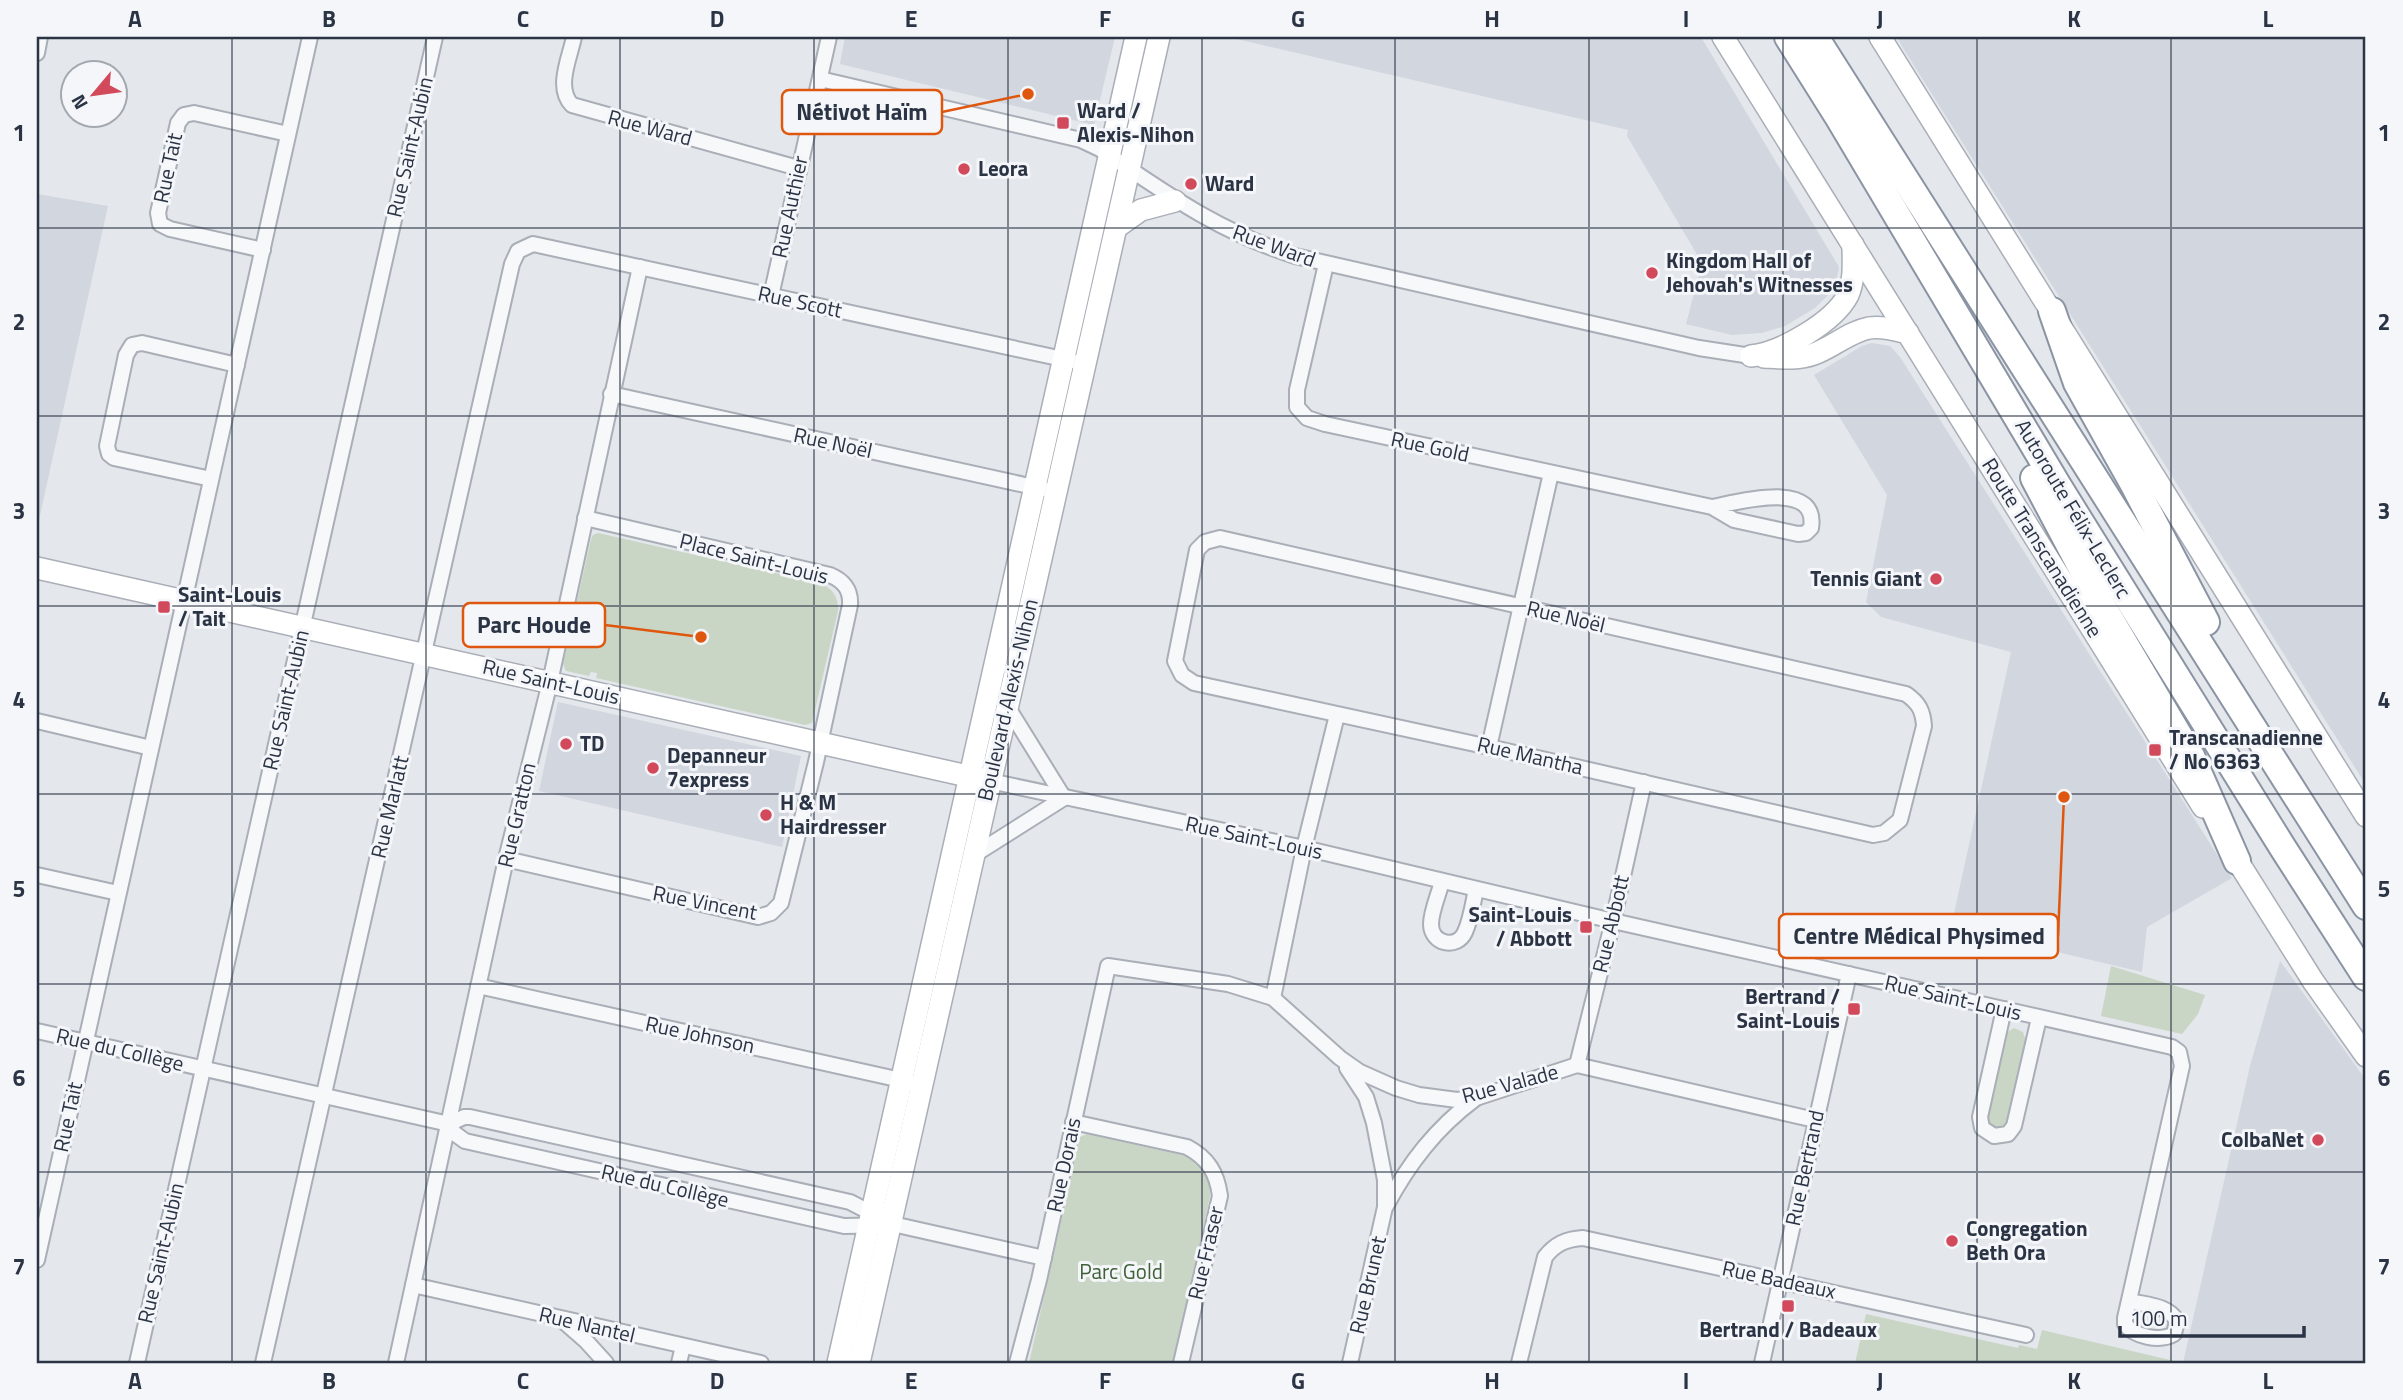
<svg xmlns="http://www.w3.org/2000/svg" width="2403" height="1400" font-family="'Titillium Web',sans-serif">
	<rect width="100%" height="100%" fill="#e4e7ec"/>
	<g fill="#d2d6de">
		<path d="M845,37H1115L1094,125L840,64Z"/>
		<path d="M1228,37H1701L1839,267L1836,283L1829,294L1815,308L1785,326L1762,333L1732,335L1686,324L1702,263L1627,136L1628,130Z"/>
		<path d="M1897,37H2366V785L1903,48Z"/>
		<path d="M37,194L108,206L37,529Z"/>
		<path d="M1872,343L1890,346L1900,357L2232,878L2147,927L2142,972L1951,927L2011,652L1881,617L1866,602L1887,495L1814,375L1862,346Z"/>
		<path d="M558,702L801,756L782,847L539,791Z"/>
		<path d="M2280,961L2366,1080V1363H2183L2250,1066Z"/>
	</g>
	<g fill="#c9d6c5">
		<path d="M598,533L820,583C832,588 839,597 838,611L812,723L805,725L596,678L597,673L591,672L589,676L566,671L563,664L591,539L593,535Z"/>
		<path d="M2111,966L2205,995L2198,1014L2182,1034L2101,1016Z"/>
		<path d="M2014,1028L2023,1032L2026,1042L2008,1121L2002,1128C1991,1128 1987,1123 1988,1113L2005,1037L2006,1033Z"/>
		<path d="M1087,1134L1186,1156C1203,1165 1210,1177 1210,1197L1173,1363H1029L1080,1137Z"/>
		<path d="M1866,1314L2018,1348L2019,1345L2037,1349L2042,1330L2183,1363H1855Z"/>
	</g>
	<g fill="none" stroke-linecap="round" stroke-linejoin="round">
		<g stroke="#a9aeb7" stroke-width="18">
			<g id="street">
				<path d="M574,37C570,57 555,88 572,105L798,168"/>
				<path d="M37,53L40,37"/>
				<path d="M820,79L1081,140L1100,149C1167,194 1217,231 1295,256L1699,348L1751,356"/>
				<path d="M263,250L170,229L160,224L158,213L178,123L184,115L194,113L288,134"/>
				<path d="M1326,264L1297,390V407L1307,418L1325,424L1712,507L1734,520L1798,534L1806,533L1811,528C1819,479 1738,502 1712,507"/>
				<path d="M771,296L829,37"/>
				<path d="M611,394L1043,489"/>
				<path d="M211,479L114,458L109,454L107,446L126,355L132,345L142,343L237,365"/>
				<path d="M1220,538L1906,694C1919,703 1923,711 1924,726L1900,820L1884,833L1873,835L1489,747L1194,683L1182,675L1175,661L1197,550L1205,542Z"/>
				<path d="M1007,706L1064,798"/>
				<path d="M37,721L151,748"/>
				<path d="M1489,747L1551,473"/>
				<path d="M990,781L1304,848L1613,921L2172,1047L2179,1052L2182,1066L2125,1318V1324C2134,1337 2160,1342 2174,1334L2177,1321C2168,1305 2146,1305 2130,1301"/>
				<path d="M974,855L1064,798"/>
				<path d="M506,859L758,917L771,913L781,903L816,762L850,605C851,590 844,581 830,575L585,518"/>
				<path d="M37,875L118,893"/>
				<path d="M1442,881C1439,894 1431,911 1431,924C1431,944 1457,950 1465,932C1471,919 1473,903 1476,889"/>
				<path d="M478,986L910,1082"/>
				<path d="M1273,998L1304,848L1337,715"/>
				<path d="M2004,1009L1980,1117L1982,1128L1994,1136L2008,1134L2014,1126L2039,1018"/>
				<path d="M37,1031L449,1124L464,1117H470L850,1202L877,1216"/>
				<path d="M1577,1065L1613,921L1644,782"/>
				<path d="M1347,1068L1366,1097L1374,1123L1385,1180V1207L1350,1363"/>
				<path d="M1073,1122L1187,1147C1208,1158 1217,1173 1220,1196L1181,1363"/>
				<path d="M449,1124L454,1133L465,1141L844,1226L897,1225L1044,1258"/>
				<path d="M1386,1206C1409,1163 1436,1128 1475,1099"/>
				<path d="M37,1260L310,37"/>
				<path d="M413,1285L761,1363"/>
				<path d="M562,1320L586,1341L606,1363"/>
				<path d="M137,1363L435,37"/>
				<path d="M263,1363L512,264L518,251L533,244L1072,361"/>
				<path d="M396,1363L506,859L550,682L640,267"/>
				<path d="M679,1363L683,1346"/>
				<path d="M1017,1363L1039,1280L1108,966L1228,984L1273,998L1340,1058L1360,1072L1396,1088L1419,1095L1457,1100L1479,1097L1577,1065L1815,1120"/>
				<path d="M1519,1363L1545,1257C1555,1244 1566,1239 1583,1238L2026,1335"/>
				<path d="M1762,1363L1849,974"/>
			</g>
		</g>
		<g stroke="#a9aeb7" stroke-width="24">
			<g id="secondary">
				<path d="M1723,37L2203,807"/>
				<path d="M1880,37L2366,816"/>
				<path d="M1117,227L1141,210L1175,201"/>
				<path d="M1751,356C1781,353 1834,322 1848,295C1855,279 1853,262 1853,245"/>
				<path d="M1764,357C1781,358 1798,360 1814,354C1833,347 1849,332 1869,328C1882,326 1896,330 1908,333"/>
				<path d="M37,568L981,779"/>
				<path d="M2230,849L2313,981L2366,1056"/>
				<path d="M838,1363L1136,37"/>
				<path d="M859,1363L1159,37"/>
			</g>
		</g>
		<g stroke="#8b94a3" stroke-width="30">
			<g id="highway">
				<path d="M1788,37L1839,118L2058,486L2283,848L2366,977"/>
				<path d="M1815,37L2366,906"/>
				<path d="M2052,311L2077,383L2134,485L2206,622"/>
				<path d="M2034,478L2097,597L2191,756L2237,861"/>
			</g>
		</g>
		<use href="#street" stroke="#f7f8fa" stroke-width="14"/>
		<use href="#secondary" stroke="#fff" stroke-width="21"/>
		<use href="#highway" stroke="#fff" stroke-width="26"/>
	</g>
	<path fill="none" stroke="#2b3445" stroke-width="2" stroke-opacity="0.55" d="M232,37V1363M426,37V1363M620,37V1363M814,37V1363M1008,37V1363M1202,37V1363M1395,37V1363M1589,37V1363M1783,37V1363M1977,37V1363M2171,37V1363M37,228H2366M37,416H2366M37,606H2366M37,794H2366M37,984H2366M37,1172H2366"/>
	<g fill="#d1495b" stroke="#f4f6f9" stroke-width="2.5">
		<rect x="1056" y="116" width="14" height="14" rx="3.5"/>
		<circle cx="964" cy="169" r="7"/>
		<circle cx="1191" cy="184" r="7"/>
		<circle cx="1652" cy="273" r="7"/>
		<circle cx="1936" cy="579" r="7"/>
		<rect x="157" y="600" width="14" height="14" rx="3.5"/>
		<circle cx="566" cy="744" r="7"/>
		<rect x="2148" y="743" width="14" height="14" rx="3.5"/>
		<circle cx="653" cy="768" r="7"/>
		<circle cx="766" cy="815" r="7"/>
		<rect x="1579" y="920" width="14" height="14" rx="3.5"/>
		<rect x="1847" y="1002" width="14" height="14" rx="3.5"/>
		<circle cx="2318" cy="1140" r="7"/>
		<circle cx="1952" cy="1241" r="7"/>
		<rect x="1781" y="1299" width="14" height="14" rx="3.5"/>
	</g>
	<g text-anchor="middle" stroke-width="6" stroke-linejoin="round" paint-order="stroke">
		<g font-size="21" font-weight="bold" fill="#2b3445" stroke="#f4f6f9" text-anchor="start">
			<text x="1077" y="118">Ward /<tspan x="1077" dy="24">Alexis-Nihon</tspan></text>
			<text x="978" y="176">Leora</text>
			<text x="1205" y="191">Ward</text>
			<text x="1666" y="268">Kingdom Hall of<tspan x="1666" dy="24">Jehovah's Witnesses</tspan></text>
			<text x="1922" y="586" text-anchor="end">Tennis Giant</text>
			<text x="178" y="602">Saint-Louis<tspan x="178" dy="24">/ Tait</tspan></text>
			<text x="2169" y="745">Transcanadienne<tspan x="2169" dy="24">/ No 6363</tspan></text>
			<text x="580" y="751">TD</text>
			<text x="667" y="763">Depanneur<tspan x="667" dy="24">7express</tspan></text>
			<text x="780" y="810">H &amp; M<tspan x="780" dy="24">Hairdresser</tspan></text>
			<text x="1572" y="922" text-anchor="end">Saint-Louis<tspan x="1572" dy="24">/ Abbott</tspan></text>
			<text x="1840" y="1004" text-anchor="end">Bertrand /<tspan x="1840" dy="24">Saint-Louis</tspan></text>
			<text x="2304" y="1147" text-anchor="end">ColbaNet</text>
			<text x="1966" y="1236">Congregation<tspan x="1966" dy="24">Beth Ora</tspan></text>
			<text x="1788" y="1337" text-anchor="middle">Bertrand / Badeaux</text>
		</g>
		<g font-size="21" fill="#2b3445" stroke="#f4f6f9">
			<text transform="translate(650 128) rotate(15)" y="7">Rue Ward</text>
			<text transform="translate(410 147) rotate(-77)" y="7">Rue Saint-Aubin</text>
			<text transform="translate(168 168) rotate(-78)" y="7">Rue Tait</text>
			<text transform="translate(790 207) rotate(-78)" y="7">Rue Authier</text>
			<text transform="translate(1274 246) rotate(20)" y="7">Rue Ward</text>
			<text transform="translate(800 302) rotate(12)" y="7">Rue Scott</text>
			<text transform="translate(833 443) rotate(12)" y="7">Rue Noël</text>
			<text transform="translate(1430 447) rotate(12)" y="7">Rue Gold</text>
			<text transform="translate(2073 509) rotate(59)" y="7">Autoroute Félix-Leclerc</text>
			<text transform="translate(2042 548) rotate(58)" y="7">Route Transcanadienne</text>
			<text transform="translate(754 559) rotate(14)" y="7">Place Saint-Louis</text>
			<text transform="translate(1566 617) rotate(13)" y="7">Rue Noël</text>
			<text transform="translate(551 682) rotate(13)" y="7">Rue Saint-Louis</text>
			<text transform="translate(286 700) rotate(-77)" y="7">Rue Saint-Aubin</text>
			<text transform="translate(1008 700) rotate(-77)" y="7">Boulevard Alexis-Nihon</text>
			<text transform="translate(1530 756) rotate(13)" y="7">Rue Mantha</text>
			<text transform="translate(390 807) rotate(-77)" y="7">Rue Marlatt</text>
			<text transform="translate(517 815) rotate(-77)" y="7">Rue Gratton</text>
			<text transform="translate(1254 838) rotate(12)" y="7">Rue Saint-Louis</text>
			<text transform="translate(705 903) rotate(11)" y="7">Rue Vincent</text>
			<text transform="translate(1611 924) rotate(-77)" y="7">Rue Abbott</text>
			<text transform="translate(1953 998) rotate(13)" y="7">Rue Saint-Louis</text>
			<text transform="translate(700 1035) rotate(12)" y="7">Rue Johnson</text>
			<text transform="translate(120 1050) rotate(13)" y="7">Rue du Collège</text>
			<text transform="translate(1510 1084) rotate(-15)" y="7">Rue Valade</text>
			<text transform="translate(68 1117) rotate(-78)" y="7">Rue Tait</text>
			<text transform="translate(1064 1165) rotate(-78)" y="7">Rue Dorais</text>
			<text transform="translate(1805 1168) rotate(-78)" y="7">Rue Bertrand</text>
			<text transform="translate(665 1186) rotate(13)" y="7">Rue du Collège</text>
			<text transform="translate(161 1253) rotate(-77)" y="7">Rue Saint-Aubin</text>
			<text transform="translate(1206 1253) rotate(-77)" y="7">Rue Fraser</text>
			<text transform="translate(1779 1280) rotate(12)" y="7">Rue Badeaux</text>
			<text transform="translate(1368 1285) rotate(-77)" y="7">Rue Brunet</text>
			<text transform="translate(587 1325) rotate(13)" y="7">Rue Nantel</text>
		</g>
		<g font-size="21" fill="#3f6138" stroke="#f4f6f9">
			<text x="1121" y="1279">Parc Gold</text>
		</g>
	</g>
	<path fill="none" stroke="#df570f" stroke-width="2.5" d="M1028 94L942 112M701 637L605 625M2064 797L2058 936"/>
	<g fill="#df570f" stroke="#f4f6f9" stroke-width="2.5">
		<circle cx="1028" cy="94" r="7"/>
		<circle cx="701" cy="637" r="7"/>
		<circle cx="2064" cy="797" r="7"/>
	</g>
	<g fill="#f4f6f9" stroke="#df570f" stroke-width="2.5">
		<rect x="782" y="90" width="160" height="44" rx="7"/>
		<rect x="463" y="603" width="142" height="44" rx="7"/>
		<rect x="1779" y="914" width="279" height="44" rx="7"/>
	</g>
	<g font-size="23" text-anchor="middle" font-weight="bold" fill="#2b3445">
		<text x="862" y="120">Nétivot Haïm</text>
		<text x="534" y="633">Parc Houde</text>
		<text x="1919" y="944">Centre Médical Physimed</text>
	</g>
	<rect width="2403" height="1400" fill="none" stroke="#f4f6f9" stroke-width="77"/>
	<g transform="translate(94 94) rotate(241)"><circle r="33" fill="#f4f6f9" stroke="#a4a8b1" stroke-width="2"/>
	<path d="M0-5L12 26L0 18L-12 26Z" fill="#d1495b"/>
	<text y="-10" font-size="19" font-weight="bold" text-anchor="middle" fill="#2b3445">N</text>
	</g>
	<path d="M2120 1326v10h184v-10" fill="none" stroke="#2b3445" stroke-width="3.5"/>
	<text x="2130" y="1326" font-size="21" fill="#2b3445" stroke="#f4f6f9" stroke-width="5" paint-order="stroke">100 m</text>
	<rect x="38" y="38" width="2326" height="1324" fill="none" stroke="#2b3445" stroke-width="2.5"/>
	<g font-size="23" text-anchor="middle" font-weight="bold" fill="#2b3445">
		<text x="135" y="27">A</text>
		<text x="329" y="27">B</text>
		<text x="523" y="27">C</text>
		<text x="717" y="27">D</text>
		<text x="911" y="27">E</text>
		<text x="1105" y="27">F</text>
		<text x="1298" y="27">G</text>
		<text x="1492" y="27">H</text>
		<text x="1686" y="27">I</text>
		<text x="1880" y="27">J</text>
		<text x="2074" y="27">K</text>
		<text x="2268" y="27">L</text>
		<text x="19" y="141">1</text>
		<text x="2384" y="141">1</text>
		<text x="19" y="330">2</text>
		<text x="2384" y="330">2</text>
		<text x="19" y="519">3</text>
		<text x="2384" y="519">3</text>
		<text x="19" y="708">4</text>
		<text x="2384" y="708">4</text>
		<text x="19" y="897">5</text>
		<text x="2384" y="897">5</text>
		<text x="19" y="1086">6</text>
		<text x="2384" y="1086">6</text>
		<text x="19" y="1275">7</text>
		<text x="2384" y="1275">7</text>
		<text x="135" y="1389">A</text>
		<text x="329" y="1389">B</text>
		<text x="523" y="1389">C</text>
		<text x="717" y="1389">D</text>
		<text x="911" y="1389">E</text>
		<text x="1105" y="1389">F</text>
		<text x="1298" y="1389">G</text>
		<text x="1492" y="1389">H</text>
		<text x="1686" y="1389">I</text>
		<text x="1880" y="1389">J</text>
		<text x="2074" y="1389">K</text>
		<text x="2268" y="1389">L</text>
	</g>
</svg>
